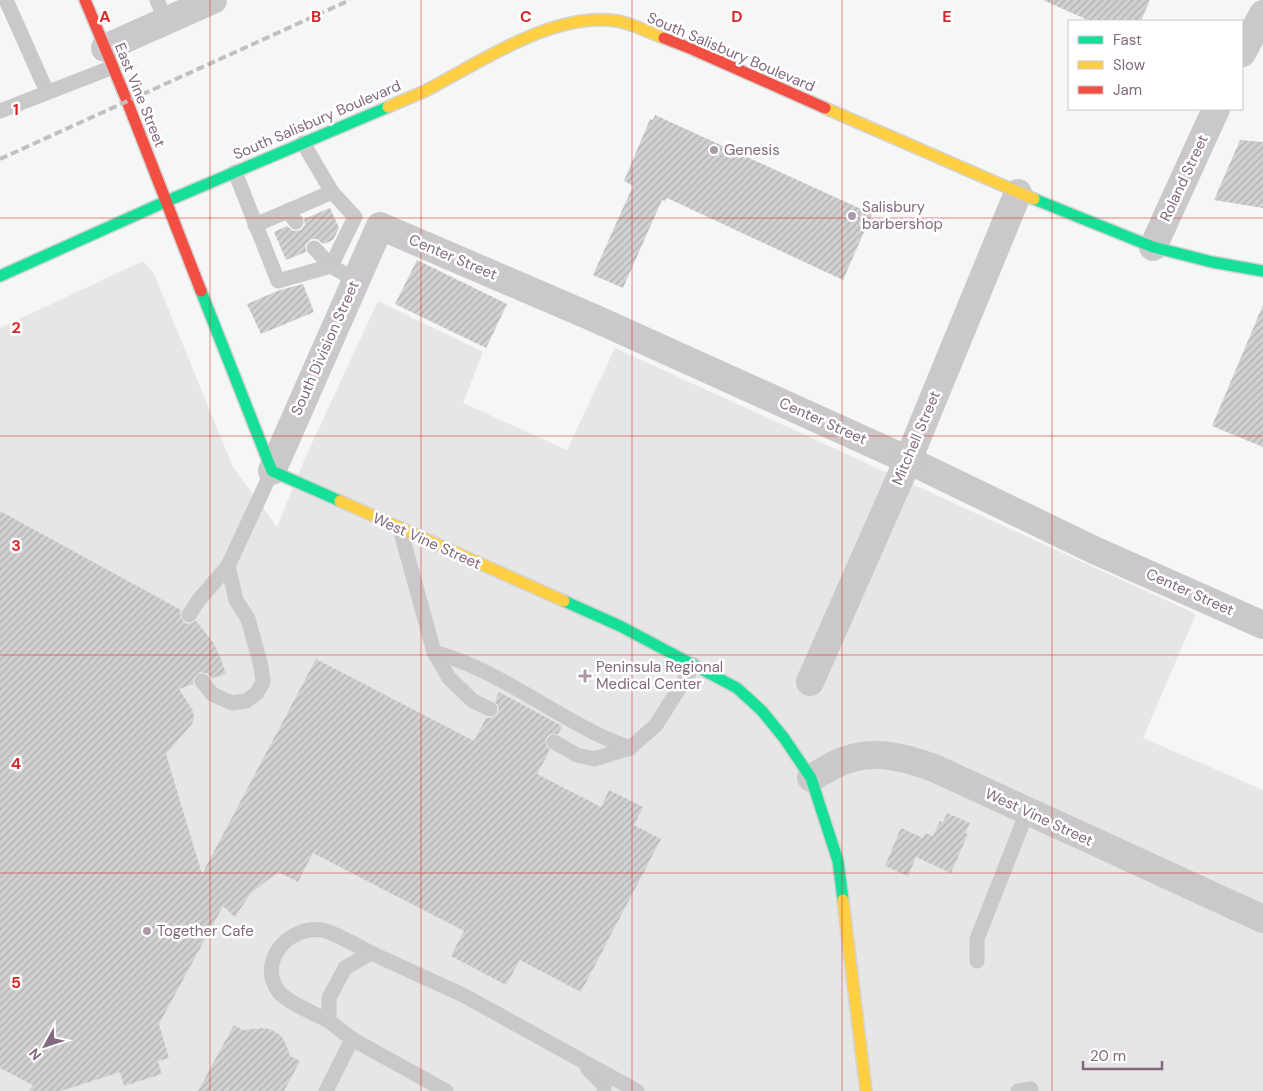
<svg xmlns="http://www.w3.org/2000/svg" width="1263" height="1091" font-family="'DM Sans',sans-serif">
	<defs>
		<pattern id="building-hatch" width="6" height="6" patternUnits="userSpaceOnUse" patternTransform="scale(1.25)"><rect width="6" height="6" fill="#d2d1d2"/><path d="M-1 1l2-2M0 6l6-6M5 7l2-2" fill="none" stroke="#b0aeb0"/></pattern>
	</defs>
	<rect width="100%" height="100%" fill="#f5f6f6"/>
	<path fill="#e7e6e7" d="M143,261L154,274L233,467L277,527L305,458L378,301L483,352L463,403L567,450L615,348L1196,614L1143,738L1263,790V1091H0V328Z"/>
	<g fill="url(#building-hatch)">
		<path d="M1043,0H1150L1141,21H1090Z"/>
		<path d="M655,115L872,214L843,280L667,198L665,201L662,200L623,288L593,275L633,186L624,181L650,119L653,120Z"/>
		<path d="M1240,140L1263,142V208L1214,200Z"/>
		<path d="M330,208L339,228L333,240L323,244L317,239H311L305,245L306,252L286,260L274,232L287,226L293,231L301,230L305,225L304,219Z"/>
		<path d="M417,260L507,304L486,348L395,304Z"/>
		<path d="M303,284L314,312L261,334L247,304L280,290Z"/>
		<path d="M1263,305V447L1212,426Z"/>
		<path d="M0,511L181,610L180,615L184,623L189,624L196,621L213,642L221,659L226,674L212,678L206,673L200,672L194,677L193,684L179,689L193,711L194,718L192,724L166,754L202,874L316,659L474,741L486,718H491L498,713L499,708L495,701L499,692L562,726L558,734H550L546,738V746L550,750L537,774L601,807L609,790L643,807L634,825L661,839L581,992L520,960L506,985L451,956L464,931L313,853L298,882L278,872L250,894L235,917L223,906L159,1024L169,1058L158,1061L162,1074L124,1086L120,1072L61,1091H29L33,1085L0,1068Z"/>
		<path d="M947,813L970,823L965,833L968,834L951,873L916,857L908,876L885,866L901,828L923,838L925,833L933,836L940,821L943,822Z"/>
		<path d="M234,1025L243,1030L264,1028L272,1030L280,1035L285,1042L290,1056L300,1061L284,1091H198Z"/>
	</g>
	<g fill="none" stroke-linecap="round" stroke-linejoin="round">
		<g stroke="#d3d3d4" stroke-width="14">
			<g id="fast">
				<path d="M1034,199L1153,247L1212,262L1263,271"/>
				<path d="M0,276L167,201L388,107"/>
				<path d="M201,291L272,471L340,501"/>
				<path d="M564,601L620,626L737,688L762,711L784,738L811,778L838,861L843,900"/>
			</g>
		</g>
		<g stroke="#d3d3d4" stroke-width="14">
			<g id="slow">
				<path d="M388,107C399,102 411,97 423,92C478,64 552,11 617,21C632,23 649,33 664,38"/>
				<path d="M825,108L1034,199"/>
				<path d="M340,501L564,601"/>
				<path d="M843,900L866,1091"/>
			</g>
		</g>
		<g stroke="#d3d3d4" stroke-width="14">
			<g id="jam">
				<path d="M85,0L127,101L201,291"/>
				<path d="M664,38L692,49L825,108"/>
			</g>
		</g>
		<g stroke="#cac8ca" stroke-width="15">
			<path d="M6,0L47,92"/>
			<path d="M157,0L166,21"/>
			<path d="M0,111L113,67"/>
			<path d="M303,143L332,192L355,217L331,266L314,248"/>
			<path d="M235,172L278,281L331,266L355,280"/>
			<path d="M288,211L332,192"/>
			<path d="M255,225L288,211L296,222"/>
			<path d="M400,529L434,652L449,678L473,701L490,709"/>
			<path d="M228,566L272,471"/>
			<path d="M189,615L198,601L228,566L236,600L248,619L261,666L263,682L257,693L246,701L232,703L212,694L202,681"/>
			<path d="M434,652C492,668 541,706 595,733C606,739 618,743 630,748"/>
			<path d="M554,742L577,755L594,759L630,748L656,725L694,665"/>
			<path d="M977,961V939L1027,812"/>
			<path d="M329,1021C317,1015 287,1002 279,992C256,962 289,925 322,930C334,932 359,947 371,953"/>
			<path d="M588,1069L604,1085V1091"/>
			<path d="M326,1091L352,1039"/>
			<path d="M446,1091L352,1039L329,1021V998L345,968L371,953L463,995L637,1091"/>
			<path d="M1018,1091L1031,1089"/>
		</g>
		<g stroke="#cac8ca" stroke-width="28">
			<path d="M105,48L213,0"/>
			<path d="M1242,53L1263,14"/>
			<path d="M1153,247L1216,109"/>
			<path d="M272,471L380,226L594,318L908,460L1094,550L1263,625"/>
			<path d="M810,682L908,460L1018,193"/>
			<path d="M811,778C823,772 836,762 849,759C879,750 906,758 934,768L1263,919"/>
		</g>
		<use href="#fast" stroke="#16e098" stroke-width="11"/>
		<use href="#slow" stroke="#ffcf43" stroke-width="11"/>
		<use href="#jam" stroke="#f24e42" stroke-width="11"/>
		<path stroke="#c1c0c1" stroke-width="4" stroke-dasharray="8 4" stroke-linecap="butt" d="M0,159L350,0"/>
	</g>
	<path fill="none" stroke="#d62828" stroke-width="1" stroke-opacity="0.55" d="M210,0V1091M421,0V1091M632,0V1091M842,0V1091M1052,0V1091M0,218H1263M0,436H1263M0,655H1263M0,873H1263"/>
	<g fill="#aa9aa8" stroke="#fff" stroke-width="2">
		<circle cx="714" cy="150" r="5"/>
		<circle cx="852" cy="216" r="5"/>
		<path d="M582.5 668.5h5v5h5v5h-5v5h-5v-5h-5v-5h5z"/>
		<circle cx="147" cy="931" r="5"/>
	</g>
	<g text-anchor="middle" stroke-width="5" stroke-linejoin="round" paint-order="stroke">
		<g font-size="15" fill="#82697e" stroke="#fff">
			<text transform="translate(731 52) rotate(23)" y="5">South Salisbury Boulevard</text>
			<text transform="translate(140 95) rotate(68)" y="5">East Vine Street</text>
			<text transform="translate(317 120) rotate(-23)" y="5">South Salisbury Boulevard</text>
			<text transform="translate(1184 178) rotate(-65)" y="5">Roland Street</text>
			<text transform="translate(453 257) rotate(23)" y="5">Center Street</text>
			<text transform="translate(325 348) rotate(-66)" y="5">South Division Street</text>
			<text transform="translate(823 421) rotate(24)" y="5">Center Street</text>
			<text transform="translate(916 438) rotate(-67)" y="5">Mitchell Street</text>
			<text transform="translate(427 541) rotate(24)" y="5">West Vine Street</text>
			<text transform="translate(1190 592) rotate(24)" y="5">Center Street</text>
			<text transform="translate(1039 817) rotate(25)" y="5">West Vine Street</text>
		</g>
		<g font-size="15" fill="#82697e" stroke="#fff" text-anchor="start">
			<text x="724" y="155">Genesis</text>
			<text x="862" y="212">Salisbury<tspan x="862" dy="17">barbershop</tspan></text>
			<text x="596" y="672">Peninsula Regional<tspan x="596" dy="17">Medical Center</tspan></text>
			<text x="157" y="936">Together Cafe</text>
		</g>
	</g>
	<g font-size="16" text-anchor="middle" font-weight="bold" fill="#d62828" stroke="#fff" stroke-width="5" stroke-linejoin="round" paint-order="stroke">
		<text x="105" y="22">A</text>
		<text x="316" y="22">B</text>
		<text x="526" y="22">C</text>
		<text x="737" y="22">D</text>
		<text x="947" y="22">E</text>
		<text x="16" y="115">1</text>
		<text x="16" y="333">2</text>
		<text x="16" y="551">3</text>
		<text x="16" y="769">4</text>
		<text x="16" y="988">5</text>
	</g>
	<rect x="1068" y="20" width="175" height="90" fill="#ffffff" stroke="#cdc3cb"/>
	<rect x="1078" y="36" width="25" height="8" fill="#16e098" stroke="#cdc3cb"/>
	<text x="1113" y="45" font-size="15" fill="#82697e">Fast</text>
	<rect x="1078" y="61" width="25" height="8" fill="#ffcf43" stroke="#cdc3cb"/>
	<text x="1113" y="70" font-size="15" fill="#82697e">Slow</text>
	<rect x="1078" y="86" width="25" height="8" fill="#f24e42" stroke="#cdc3cb"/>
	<text x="1113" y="95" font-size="15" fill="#82697e">Jam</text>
	<g transform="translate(45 1046) rotate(230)" stroke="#ffffff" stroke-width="4" paint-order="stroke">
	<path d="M0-4L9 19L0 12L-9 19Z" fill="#82697e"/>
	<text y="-8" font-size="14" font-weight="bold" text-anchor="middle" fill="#82697e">N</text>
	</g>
	<path d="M1083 1061v8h79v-8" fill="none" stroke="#82697e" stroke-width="2.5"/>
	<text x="1090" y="1061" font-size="15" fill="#82697e" stroke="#ffffff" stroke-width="4" paint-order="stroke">20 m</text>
</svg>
